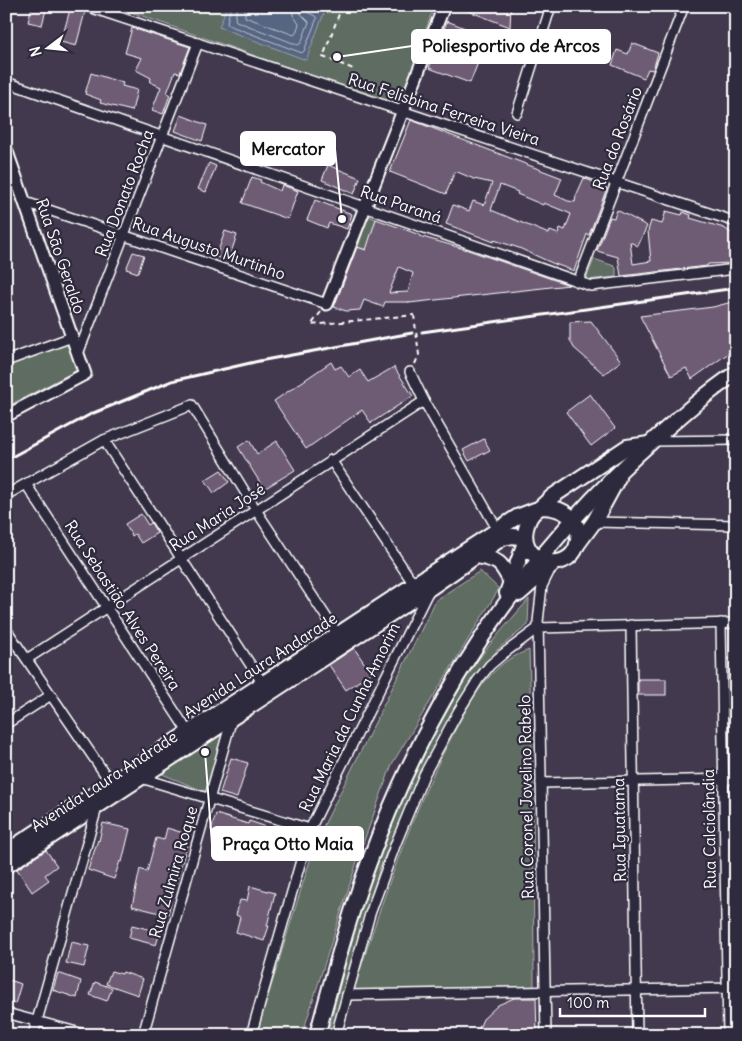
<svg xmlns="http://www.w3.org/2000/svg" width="742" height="1041" font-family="Delius,sans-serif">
	<rect width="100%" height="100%" fill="#42394e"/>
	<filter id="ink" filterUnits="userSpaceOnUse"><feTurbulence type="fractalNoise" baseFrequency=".02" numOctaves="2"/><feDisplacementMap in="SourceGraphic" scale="10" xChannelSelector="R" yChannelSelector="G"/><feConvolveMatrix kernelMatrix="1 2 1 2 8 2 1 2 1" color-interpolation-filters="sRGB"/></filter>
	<g filter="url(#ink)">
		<g fill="#5f6c62" stroke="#afb6b0">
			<path d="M114,6H434L400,107Z"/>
			<path d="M368,216L376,219L367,250L358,247Z"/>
			<path d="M594,259L614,266L616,268V277L586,280Z"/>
			<path d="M68,341L77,370L6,407V364Z"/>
			<path d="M480,571L499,589L392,764L360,852L302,1035H256L316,841L436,600Z"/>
			<path d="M529,599L528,625L498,649L470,685L449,719L418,778L380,867L331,1035H327C342,979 355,921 374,867C397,802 426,739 463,682C482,652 506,625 529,599Z"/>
			<path d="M529,650L533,783L534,987L353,992C381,905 409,818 451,738C464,713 478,685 500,666C509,658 519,654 529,650Z"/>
			<path d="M223,731L206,792L162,774Z"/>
		</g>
		<path fill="#576581" stroke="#9aa3b3" d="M227,6H305L324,13L306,60L219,27Z"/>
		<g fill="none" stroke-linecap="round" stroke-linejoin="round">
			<g stroke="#bcc1cd" stroke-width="1">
				<path d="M231,6L227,22L228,25L302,53L304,51L317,18L315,16L307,12L306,6"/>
				<path d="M238,6L235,18L236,21L298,45L301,43L309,22L301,14L299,6"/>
				<path d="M245,6V17L294,35L296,33L299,24L293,15L292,6"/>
			</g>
		</g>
		<g fill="#6e5c75" stroke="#fff" fill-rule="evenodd">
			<path d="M32,6H47L42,25L28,22Z"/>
			<path d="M71,6L80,8L85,12L76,46L61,42Z"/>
			<path d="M459,6H511L510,27L458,7Z"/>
			<path d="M447,21L488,37L470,83L429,68Z"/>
			<path d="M132,28L190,47L180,73L175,72L167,93L170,95L163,114L152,110L161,87L150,82L151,78L136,70L142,58L125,53Z"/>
			<path d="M632,43L658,53L653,70L648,69L644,78L612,65L617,50L628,54Z"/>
			<path d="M91,73L123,83L122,86L137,90L132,111L100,103L101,100L85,94Z"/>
			<path d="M181,115L207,125L202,141L175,131Z"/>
			<path d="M411,120L562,178L555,195L568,201L575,202L576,196L584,178L607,188L589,235L587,234L574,271L552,263L519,248L494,240V242L446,224L453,205L469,211L473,201L484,205L492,183L474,179L455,171L446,194L390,172ZM500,185L518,192L517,194L543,205L544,203L571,214L565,230L560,228L558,234L550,231L549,234L491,210Z"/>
			<path d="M209,163L216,166L206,192L198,189Z"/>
			<path d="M328,165L360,178L354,194L322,180Z"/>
			<path d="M252,177L261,180L260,182L280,191L282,185L298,191L288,219L242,203Z"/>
			<path d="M315,200L352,214L347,229L329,223L327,228L307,220Z"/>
			<path d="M617,210L647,226L638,246L630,242L633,264L651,261L648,231L651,221L662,224L666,211L682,215L683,212L691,215L690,218L724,228L736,236V254L731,263L708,264L707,266L621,276L618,257L597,251L610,217L614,218Z"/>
			<path d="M376,219L420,235L419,236L468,250L569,285L409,303V302H385L383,307L364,300L360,310L346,311L334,307L357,247L366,250ZM399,267L413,273L408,292L389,293Z"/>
			<path d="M225,231L237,235L228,261L216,257Z"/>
			<path d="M133,252L144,255L138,273L126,269Z"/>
			<path d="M732,302L733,305L736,304V348L692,379L686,368L671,376L640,316L713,307Z"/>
			<path d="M591,321L621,361L604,374L574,348L570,340V322Z"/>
			<path d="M331,362L335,369L341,366L349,377L360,370L368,382L394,367L413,396L371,423L362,410L306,449L274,401Z"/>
			<path d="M590,394L615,428L591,446L566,412Z"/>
			<path d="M484,439L490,450L469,461L463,450Z"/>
			<path d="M249,440L257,454L277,441L295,470L264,489L238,447Z"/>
			<path d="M221,470L229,482L214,493L205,480Z"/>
			<path d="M141,514L148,525L151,523L157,533L141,543L135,534L132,536L125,524Z"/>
			<path d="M354,648L371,673L346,690L329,665Z"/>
			<rect x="638" y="679" width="28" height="16"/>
			<path d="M231,758L248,763L237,798L220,793Z"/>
			<path d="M216,814L248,824L249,821L264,826L254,857L239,852L243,841L211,830Z"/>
			<path d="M103,823L130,829L122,862L120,861L114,879L88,870L98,840L99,841Z"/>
			<path d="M167,828L190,835L172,897L168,915L132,906L140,869L147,872L156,838L164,840Z"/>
			<path d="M46,850L57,866L45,875L49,880L32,892L17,869Z"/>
			<path d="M250,886L275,893L267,926H269L264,941L236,932L240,917L236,915L240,900L247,901Z"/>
			<path d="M132,925L160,932L156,945L129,938Z"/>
			<path d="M71,942L89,946L84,967L66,963Z"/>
			<path d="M111,971L122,974L123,972L143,979L138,995L106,984Z"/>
			<path d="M58,973L81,981L77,998L53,990Z"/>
			<path d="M6,979L21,984L15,1004L6,1001Z"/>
			<path d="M95,982L112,988L107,1001L90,995Z"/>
			<path d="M514,998H536L537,1035H476L483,1019L498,1005Z"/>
		</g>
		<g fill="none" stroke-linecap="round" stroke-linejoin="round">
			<g stroke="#fff" stroke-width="12">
				<g id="street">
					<path d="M86,6L736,222"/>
					<path d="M733,6L736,7"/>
					<path d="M6,82L591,286L736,269"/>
					<path d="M517,113L551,6"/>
					<path d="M25,202L327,304"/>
					<path d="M578,282L684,6"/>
					<path d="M78,354L198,43"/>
					<path d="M6,361L72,337"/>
					<path d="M410,372L424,401L500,534"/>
					<path d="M104,440L265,687"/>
					<path d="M653,441L736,440"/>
					<path d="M331,460L417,589"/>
					<path d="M26,484L190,735"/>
					<path d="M6,495L104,440L192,405L256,510L340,638"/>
					<path d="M594,522L736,525"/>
					<path d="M721,623L728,1035"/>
					<path d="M631,625L637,1035"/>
					<path d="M6,629L113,786"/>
					<path d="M27,659L424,401"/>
					<path d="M6,724L51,695"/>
					<path d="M141,778L310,829"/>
					<path d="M541,783L736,779"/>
					<path d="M347,995L736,988"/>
					<path d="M6,1013L88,1035"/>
					<path d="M33,1035L98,804"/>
					<path d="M143,1035L232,718"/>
					<path d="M251,1035L310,829L429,590"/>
					<path d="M336,1035L370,914L396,843L424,775L458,712L478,680L490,665L503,654L538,628L736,623"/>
					<path d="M546,1035L538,622L542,586L549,572"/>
				</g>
			</g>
			<g stroke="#fff" stroke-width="15">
				<g id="secondary">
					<path d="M6,149L85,374L6,416"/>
					<path d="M327,304L444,6"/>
				</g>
			</g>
			<g stroke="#fff" stroke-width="18">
				<g id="primary">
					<path d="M541,507C563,507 584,519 577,545C567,577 515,561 527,525C529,517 534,511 541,507Z"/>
					<path d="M541,507L553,496L627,447L649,444"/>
					<path d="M577,545L594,522L618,478"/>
					<path d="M477,556C499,560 501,562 511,582"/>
					<path d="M507,593L525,542"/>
					<path d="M519,594L554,563"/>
					<path d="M6,852L517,517L535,510"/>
					<path d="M6,866L430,588L502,538L513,536L525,538"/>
					<path d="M317,1035C333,978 347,921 368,865C428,699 525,553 658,436C683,414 708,392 736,373"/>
				</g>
			</g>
			<g stroke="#fff" stroke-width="2" stroke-dasharray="5 4" stroke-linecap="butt">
				<path d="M342,6L323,57L356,70"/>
				<path d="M321,312L311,325L414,315"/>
				<path d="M415,364L419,355"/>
			</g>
			<use href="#street" stroke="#2f2a3d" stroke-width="9"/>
			<use href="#secondary" stroke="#2f2a3d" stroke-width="11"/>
			<use href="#primary" stroke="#2f2a3d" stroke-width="14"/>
			<g stroke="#fff" stroke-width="3">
				<path d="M422,332L736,288"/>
				<path d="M6,460L91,414L172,381L259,361L412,333"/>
			</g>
			<path stroke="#fff" stroke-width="2" stroke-dasharray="5 4" stroke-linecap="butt" d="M414,315L419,355"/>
		</g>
	</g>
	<g text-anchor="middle" stroke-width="4.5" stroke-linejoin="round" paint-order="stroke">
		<g font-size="16" fill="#fff" stroke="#2f2a3d">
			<text transform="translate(444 109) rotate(18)" y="6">Rua Felisbina Ferreira Vieira</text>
			<text transform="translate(617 138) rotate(-69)" y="6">Rua do Rosário</text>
			<text transform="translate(124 193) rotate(-69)" y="6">Rua Donato Rocha</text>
			<text transform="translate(401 204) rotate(19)" y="6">Rua Paraná</text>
			<text transform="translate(209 248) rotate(19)" y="6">Rua Augusto Murtinho</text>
			<text transform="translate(61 256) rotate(71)" y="6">Rua São Geraldo</text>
			<text transform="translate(217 517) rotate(-33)" y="6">Rua Maria José</text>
			<text transform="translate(123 605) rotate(57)" y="6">Rua Sebastião Alves Pereira</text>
			<text transform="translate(260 665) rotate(-33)" y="6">Avenida Laura Andarade</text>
			<text transform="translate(349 717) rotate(-64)" y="6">Rua Maria da Cunha Amorim</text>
			<text transform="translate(104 781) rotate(-33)" y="6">Avenida Laura Andrade</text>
			<text transform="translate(526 797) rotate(-91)" y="6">Rua Coronel Jovelino Rabelo</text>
			<text transform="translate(709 829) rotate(-91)" y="6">Rua Calciolândia</text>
			<text transform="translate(619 830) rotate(-91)" y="6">Rua Iguatama</text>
			<text transform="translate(173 872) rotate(-74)" y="6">Rua Zulmira Roque</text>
		</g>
	</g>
	<path fill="none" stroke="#fff" stroke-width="2" d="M337 57L412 46M342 219L335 149M205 752L212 844"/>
	<g fill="#fff" stroke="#2f2a3d" stroke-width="2">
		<circle cx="337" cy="57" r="5"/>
		<circle cx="342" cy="219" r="5"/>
		<circle cx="205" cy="752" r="5"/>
	</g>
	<g fill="#fff" stroke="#fff" stroke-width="2">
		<rect x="412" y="30" width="198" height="33" rx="5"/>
		<rect x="241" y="132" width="94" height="33" rx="5"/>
		<rect x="212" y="827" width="151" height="33" rx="5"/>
	</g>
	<g font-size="18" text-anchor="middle" font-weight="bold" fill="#111">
		<text x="511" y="52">Poliesportivo de Arcos</text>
		<text x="288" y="155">Mercator</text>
		<text x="288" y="850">Praça Otto Maia</text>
	</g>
	<rect width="742" height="1041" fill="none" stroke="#2f2a3d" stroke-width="25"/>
	<rect x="12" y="12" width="717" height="1016" fill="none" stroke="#fff" stroke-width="2" filter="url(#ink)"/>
	<g transform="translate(48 48) rotate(254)" stroke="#2f2a3d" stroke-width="4" paint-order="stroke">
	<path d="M0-4L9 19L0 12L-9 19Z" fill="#ffffff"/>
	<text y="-8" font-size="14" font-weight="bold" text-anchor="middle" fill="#ffffff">N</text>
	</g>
	<path d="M560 1008v8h145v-8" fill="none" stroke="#ffffff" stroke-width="2.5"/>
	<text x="567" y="1008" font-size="15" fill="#ffffff" stroke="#2f2a3d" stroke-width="4" paint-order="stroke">100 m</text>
</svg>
